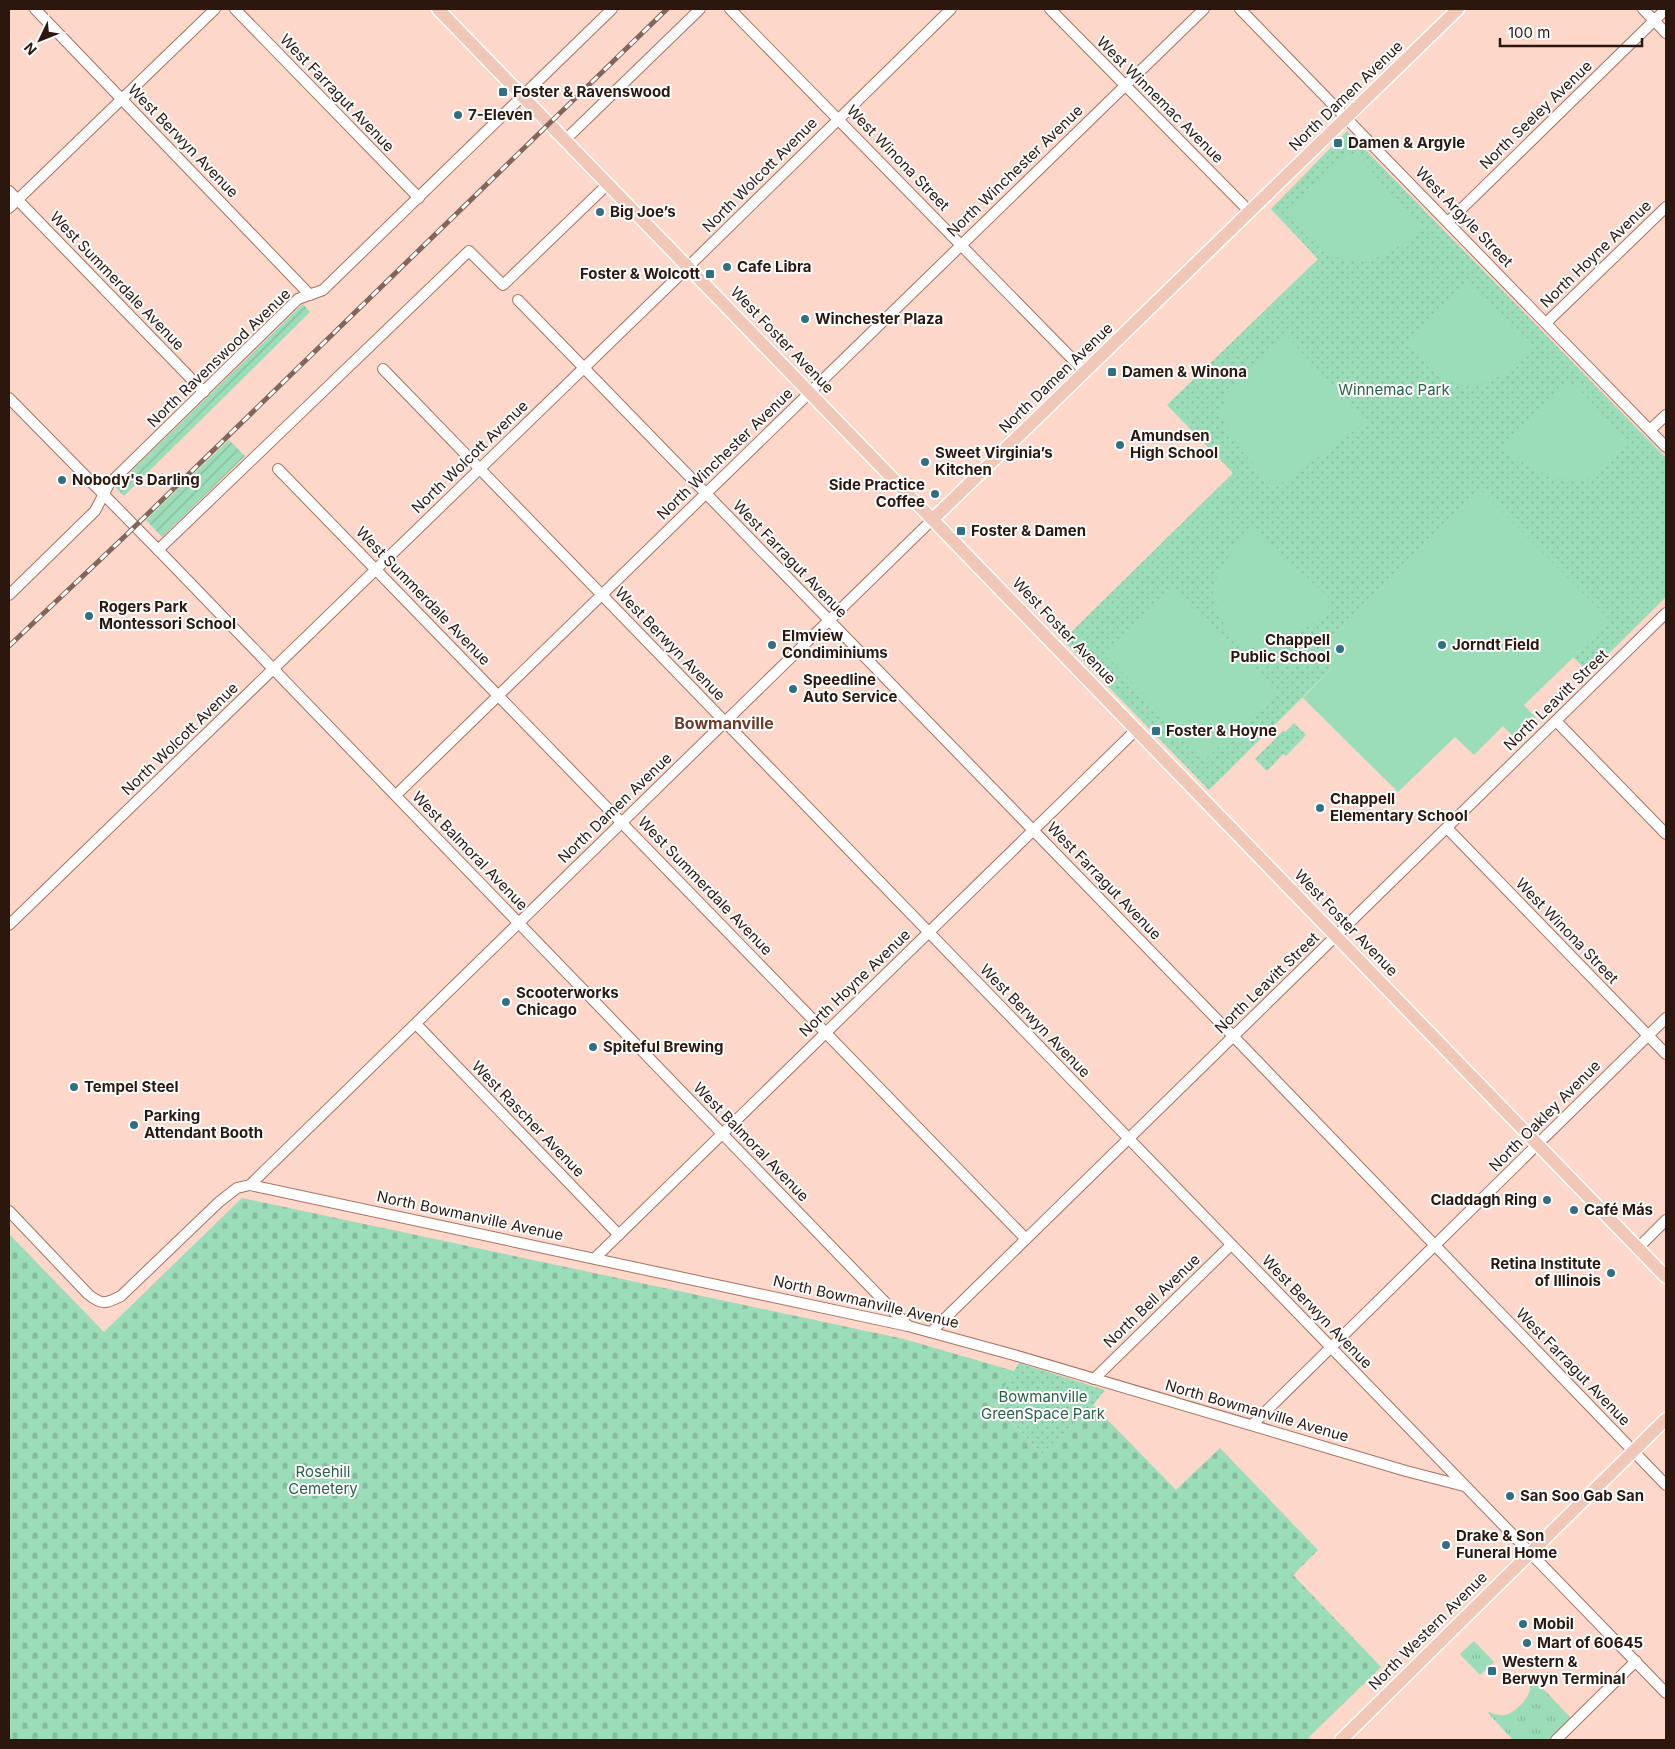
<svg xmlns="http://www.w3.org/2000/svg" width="1675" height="1749" font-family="Inter,sans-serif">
	<defs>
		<pattern id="grass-tufts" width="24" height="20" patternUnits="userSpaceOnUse" patternTransform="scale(1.25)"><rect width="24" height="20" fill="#9bdcb9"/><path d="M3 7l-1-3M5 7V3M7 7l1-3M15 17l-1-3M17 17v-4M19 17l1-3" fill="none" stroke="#86bc9e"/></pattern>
		<pattern id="cemetery-stones" width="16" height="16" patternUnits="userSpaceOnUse" patternTransform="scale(1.25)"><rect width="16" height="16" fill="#9bdcb9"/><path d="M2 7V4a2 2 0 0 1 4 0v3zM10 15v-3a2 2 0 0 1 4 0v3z" fill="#86bc9e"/></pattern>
		<pattern id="park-dots" width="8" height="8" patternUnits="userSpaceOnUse" patternTransform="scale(1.25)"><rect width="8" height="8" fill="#9bdcb9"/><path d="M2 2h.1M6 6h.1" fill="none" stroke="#86bc9e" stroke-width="1.8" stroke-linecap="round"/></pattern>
		<pattern id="garden-furrows" width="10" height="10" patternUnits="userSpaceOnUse" patternTransform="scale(1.25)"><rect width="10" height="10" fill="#9bdcb9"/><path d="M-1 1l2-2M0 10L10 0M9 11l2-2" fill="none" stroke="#86bc9e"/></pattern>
	</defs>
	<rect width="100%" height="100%" fill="#fcd7ca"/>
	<g fill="url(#grass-tufts)">
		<path d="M1474,1641L1494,1662L1480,1675L1460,1654Z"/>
		<path d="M1531,1676L1571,1718L1549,1740H1513L1488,1713L1489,1712C1494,1714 1499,1716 1505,1715C1514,1714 1528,1699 1530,1690C1531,1686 1529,1681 1529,1677Z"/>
	</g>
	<path fill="url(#cemetery-stones)" d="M242,1198L904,1339L1014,1371L994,1404L1042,1454L1093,1405L1176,1490L1220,1448L1318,1550L1293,1575L1381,1667L1309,1737L1311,1740H9V1234L104,1332Z"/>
	<g fill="url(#park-dots)">
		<path d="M1347,131L1666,458V597L1589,673L1444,529L1315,652L1331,669L1209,790L1063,640L1233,473L1167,405L1318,259L1271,209Z"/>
		<path d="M1294,723L1306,735L1286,756L1283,754L1267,771L1255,759L1283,731L1285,732Z"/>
		<path d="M1019,1363L1105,1390L1093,1405L1042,1454L994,1403Z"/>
	</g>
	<g fill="url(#garden-furrows)">
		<path d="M303,304L310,312L124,496L115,487Z"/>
		<path d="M229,440L245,456L162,537L146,520Z"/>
	</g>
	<g fill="#9bdcb9">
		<path d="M1356,154L1421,227C1399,248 1380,265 1347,259C1342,258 1336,258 1332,256C1313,246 1300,228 1286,214L1347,155Z"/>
		<path d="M1471,284L1530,348C1524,354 1519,362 1512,368C1501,378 1472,390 1458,385C1438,377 1422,358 1406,345L1467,286Z"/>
		<path d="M1285,334L1359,415L1364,422L1362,425L1275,488C1252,463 1233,445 1220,413L1229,392L1247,370Z"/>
		<path d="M1575,384L1629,444L1602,469L1586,479L1556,478L1532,469L1504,448L1568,385Z"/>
		<path d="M1482,491L1611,621L1524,705L1536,718L1515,738L1503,726L1474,755L1455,737L1398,792L1303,698L1331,669L1315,652Z"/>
		<path d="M1253,527L1328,597V609L1311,625L1298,632L1261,670L1229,637L1212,596L1219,571L1233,550Z"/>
		<path d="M1172,586L1275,692L1206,759L1104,654Z"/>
	</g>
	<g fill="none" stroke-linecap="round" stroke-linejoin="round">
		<g stroke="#a8725f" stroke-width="12">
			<g id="minor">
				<path d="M35,9L310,295"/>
				<path d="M235,9L419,198"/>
				<path d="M730,9L1085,372"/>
				<path d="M1050,9L1250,212"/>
				<path d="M1240,9L1666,447"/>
				<path d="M1643,9L1666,33"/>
				<path d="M565,140L700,9"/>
				<path d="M9,191L204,392"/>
				<path d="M9,208L215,9"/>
				<path d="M1448,222L1666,9"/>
				<path d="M518,300L1234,1037L1666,1485"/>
				<path d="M1546,323L1666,207"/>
				<path d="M383,369L1666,1693"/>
				<path d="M9,398L167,559L908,1326"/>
				<path d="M1650,430L1666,415"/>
				<path d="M278,469L1026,1239"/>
				<path d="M158,550L469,251L503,285L608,184"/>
				<path d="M9,595L95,511L109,484L298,299L323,290L612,9"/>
				<path d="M1556,721L1666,834"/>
				<path d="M396,795L1204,9"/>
				<path d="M1447,828L1666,1054"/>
				<path d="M9,925L688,267L951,9"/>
				<path d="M416,1024L619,1235"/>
				<path d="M250,1185L908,1326L1014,1355L1406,1471L1464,1486"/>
				<path d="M9,1211L88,1294C101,1305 106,1304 121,1296L219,1202L237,1188L250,1185L933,519"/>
				<path d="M1638,1248L1666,1220"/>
				<path d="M595,1258L1137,729"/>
				<path d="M931,1332L1666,613"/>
				<path d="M1094,1379L1231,1245"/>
				<path d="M1252,1425L1666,1018"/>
				<path d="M1556,1740L1636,1661"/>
			</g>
		</g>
		<g stroke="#fff" stroke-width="15">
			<g id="major">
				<path d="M438,9L1666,1277"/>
				<path d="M933,519L1458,9"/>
				<path d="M1341,1740L1666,1419"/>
			</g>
		</g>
		<use href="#minor" stroke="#fff" stroke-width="10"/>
		<use href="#major" stroke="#f1c7b8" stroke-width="12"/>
		<g stroke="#82665c" stroke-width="5">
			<path id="rail" d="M9,646L122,539L667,9"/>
		</g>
		<use href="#rail" stroke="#fff" stroke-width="3" stroke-dasharray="9" stroke-linecap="butt"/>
	</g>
	<g fill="#2f7083" stroke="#fff" stroke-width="2">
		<rect x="498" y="87" width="10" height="10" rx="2.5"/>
		<circle cx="458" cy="115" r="5"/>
		<rect x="1333" y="138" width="10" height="10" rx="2.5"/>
		<circle cx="600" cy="212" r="5"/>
		<circle cx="727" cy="267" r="5"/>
		<rect x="705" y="269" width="10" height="10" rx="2.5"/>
		<circle cx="805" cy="319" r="5"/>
		<rect x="1107" y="367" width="10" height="10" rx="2.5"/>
		<circle cx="1120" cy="445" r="5"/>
		<circle cx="925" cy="462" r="5"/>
		<circle cx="62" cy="480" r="5"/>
		<circle cx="935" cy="494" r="5"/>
		<rect x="956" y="526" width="10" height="10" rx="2.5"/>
		<circle cx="89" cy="616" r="5"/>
		<circle cx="772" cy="645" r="5"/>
		<circle cx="1442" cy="645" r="5"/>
		<circle cx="1340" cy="649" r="5"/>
		<circle cx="793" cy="689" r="5"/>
		<rect x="1151" y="726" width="10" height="10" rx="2.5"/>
		<circle cx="1320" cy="808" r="5"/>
		<circle cx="506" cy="1002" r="5"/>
		<circle cx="593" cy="1047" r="5"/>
		<circle cx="74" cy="1087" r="5"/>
		<circle cx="134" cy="1125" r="5"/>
		<circle cx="1547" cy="1200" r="5"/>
		<circle cx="1574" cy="1210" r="5"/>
		<circle cx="1611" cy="1273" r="5"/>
		<circle cx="1510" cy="1496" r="5"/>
		<circle cx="1446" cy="1545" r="5"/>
		<circle cx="1523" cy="1624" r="5"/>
		<circle cx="1527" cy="1643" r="5"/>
		<rect x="1487" y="1666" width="10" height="10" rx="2.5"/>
	</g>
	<g text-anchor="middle" stroke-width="4" stroke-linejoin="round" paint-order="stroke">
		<g font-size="15" font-weight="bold" fill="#2c170f" stroke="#fff" text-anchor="start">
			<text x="513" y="97">Foster &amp; Ravenswood</text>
			<text x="468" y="120">7-Eleven</text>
			<text x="1348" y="148">Damen &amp; Argyle</text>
			<text x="610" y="217">Big Joe’s</text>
			<text x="737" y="272">Cafe Libra</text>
			<text x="700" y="279" text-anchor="end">Foster &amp; Wolcott</text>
			<text x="815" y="324">Winchester Plaza</text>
			<text x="1122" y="377">Damen &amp; Winona</text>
			<text x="1130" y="441">Amundsen<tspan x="1130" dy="17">High School</tspan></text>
			<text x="935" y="458">Sweet Virginia’s<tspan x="935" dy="17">Kitchen</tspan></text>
			<text x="72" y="485">Nobody's Darling</text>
			<text x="925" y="490" text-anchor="end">Side Practice<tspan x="925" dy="17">Coffee</tspan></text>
			<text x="971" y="536">Foster &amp; Damen</text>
			<text x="99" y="612">Rogers Park<tspan x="99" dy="17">Montessori School</tspan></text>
			<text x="782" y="641">Elmview<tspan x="782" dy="17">Condiminiums</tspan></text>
			<text x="1330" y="645" text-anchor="end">Chappell<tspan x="1330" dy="17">Public School</tspan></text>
			<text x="1452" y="650">Jorndt Field</text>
			<text x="803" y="685">Speedline<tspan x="803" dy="17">Auto Service</tspan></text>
			<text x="1166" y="736">Foster &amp; Hoyne</text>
			<text x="1330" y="804">Chappell<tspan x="1330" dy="17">Elementary School</tspan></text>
			<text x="516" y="998">Scooterworks<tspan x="516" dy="17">Chicago</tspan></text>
			<text x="603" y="1052">Spiteful Brewing</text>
			<text x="84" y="1092">Tempel Steel</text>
			<text x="144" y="1121">Parking<tspan x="144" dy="17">Attendant Booth</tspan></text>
			<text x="1537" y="1205" text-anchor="end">Claddagh Ring</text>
			<text x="1584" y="1215">Café Más</text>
			<text x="1601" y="1269" text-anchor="end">Retina Institute<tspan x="1601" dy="17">of Illinois</tspan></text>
			<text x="1520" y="1501">San Soo Gab San</text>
			<text x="1456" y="1541">Drake &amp; Son<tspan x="1456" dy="17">Funeral Home</tspan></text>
			<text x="1533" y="1629">Mobil</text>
			<text x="1537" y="1648">Mart of 60645</text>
			<text x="1502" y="1667">Western &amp;<tspan x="1502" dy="17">Berwyn Terminal</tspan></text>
		</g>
		<g font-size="15" fill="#2c170f" stroke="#fff">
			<text transform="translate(337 93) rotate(46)" y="5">West Farragut Avenue</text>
			<text transform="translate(1346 96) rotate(-44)" y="5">North Damen Avenue</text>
			<text transform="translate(1160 100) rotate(45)" y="5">West Winnemac Avenue</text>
			<text transform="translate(1536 115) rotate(-44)" y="5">North Seeley Avenue</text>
			<text transform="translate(183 141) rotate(46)" y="5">West Berwyn Avenue</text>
			<text transform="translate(898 158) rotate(46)" y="5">West Winona Street</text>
			<text transform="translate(1015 171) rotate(-44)" y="5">North Winchester Avenue</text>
			<text transform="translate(760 175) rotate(-45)" y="5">North Wolcott Avenue</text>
			<text transform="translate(1464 217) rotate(46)" y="5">West Argyle Street</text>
			<text transform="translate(1596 254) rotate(-44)" y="5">North Hoyne Avenue</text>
			<text transform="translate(117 281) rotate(46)" y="5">West Summerdale Avenue</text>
			<text transform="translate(782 340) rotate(46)" y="5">West Foster Avenue</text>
			<text transform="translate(219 358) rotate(-44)" y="5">North Ravenswood Avenue</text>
			<text transform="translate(1056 378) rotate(-44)" y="5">North Damen Avenue</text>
			<text transform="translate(725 454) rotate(-44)" y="5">North Winchester Avenue</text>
			<text transform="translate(470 457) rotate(-44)" y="5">North Wolcott Avenue</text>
			<text transform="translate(790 559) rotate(46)" y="5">West Farragut Avenue</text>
			<text transform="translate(423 596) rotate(46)" y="5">West Summerdale Avenue</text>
			<text transform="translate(1064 631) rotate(46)" y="5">West Foster Avenue</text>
			<text transform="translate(670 644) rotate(46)" y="5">West Berwyn Avenue</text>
			<text transform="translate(1556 700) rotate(-44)" y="5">North Leavitt Street</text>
			<text transform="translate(180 739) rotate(-44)" y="5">North Wolcott Avenue</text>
			<text transform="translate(615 808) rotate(-44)" y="5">North Damen Avenue</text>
			<text transform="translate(470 851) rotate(46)" y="5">West Balmoral Avenue</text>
			<text transform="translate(1104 881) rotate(46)" y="5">West Farragut Avenue</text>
			<text transform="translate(705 886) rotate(46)" y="5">West Summerdale Avenue</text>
			<text transform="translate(1346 923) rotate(46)" y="5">West Foster Avenue</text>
			<text transform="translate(1567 931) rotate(46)" y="5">West Winona Street</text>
			<text transform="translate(855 983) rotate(-44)" y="5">North Hoyne Avenue</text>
			<text transform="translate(1267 983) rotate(-44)" y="5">North Leavitt Street</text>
			<text transform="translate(1035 1021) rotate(46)" y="5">West Berwyn Avenue</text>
			<text transform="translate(1545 1116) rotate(-45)" y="5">North Oakley Avenue</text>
			<text transform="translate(528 1119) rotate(46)" y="5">West Rascher Avenue</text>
			<text transform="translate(751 1142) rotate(46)" y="5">West Balmoral Avenue</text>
			<text transform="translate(470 1216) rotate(12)" y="5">North Bowmanville Avenue</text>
			<text transform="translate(1152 1301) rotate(-44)" y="5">North Bell Avenue</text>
			<text transform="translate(866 1302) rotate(13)" y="5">North Bowmanville Avenue</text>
			<text transform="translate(1317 1312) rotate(46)" y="5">West Berwyn Avenue</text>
			<text transform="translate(1573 1367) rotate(46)" y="5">West Farragut Avenue</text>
			<text transform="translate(1257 1411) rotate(16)" y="5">North Bowmanville Avenue</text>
			<text transform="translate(1428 1631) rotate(-45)" y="5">North Western Avenue</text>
		</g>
		<g font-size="15" fill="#276246" stroke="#fff">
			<text x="1394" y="395">Winnemac Park</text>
			<text x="1043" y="1402">Bowmanville<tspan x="1043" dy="17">GreenSpace Park</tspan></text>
			<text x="323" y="1477">Rosehill<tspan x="323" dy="17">Cemetery</tspan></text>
		</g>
		<g font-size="16" font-weight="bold" fill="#6c3b29" stroke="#fff">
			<text x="724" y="729">Bowmanville</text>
		</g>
	</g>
	<rect width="1675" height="1749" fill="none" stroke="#2c170f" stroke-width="20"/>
	<g transform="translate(40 40) rotate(227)" stroke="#ffffff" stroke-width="4" paint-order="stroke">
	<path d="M0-4L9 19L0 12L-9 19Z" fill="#2c170f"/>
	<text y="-8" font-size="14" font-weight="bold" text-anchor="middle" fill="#2c170f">N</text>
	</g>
	<path d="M1500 38v8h142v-8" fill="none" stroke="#2c170f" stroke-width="2.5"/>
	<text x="1508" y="38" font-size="15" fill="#2c170f" stroke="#ffffff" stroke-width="4" paint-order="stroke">100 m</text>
</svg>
